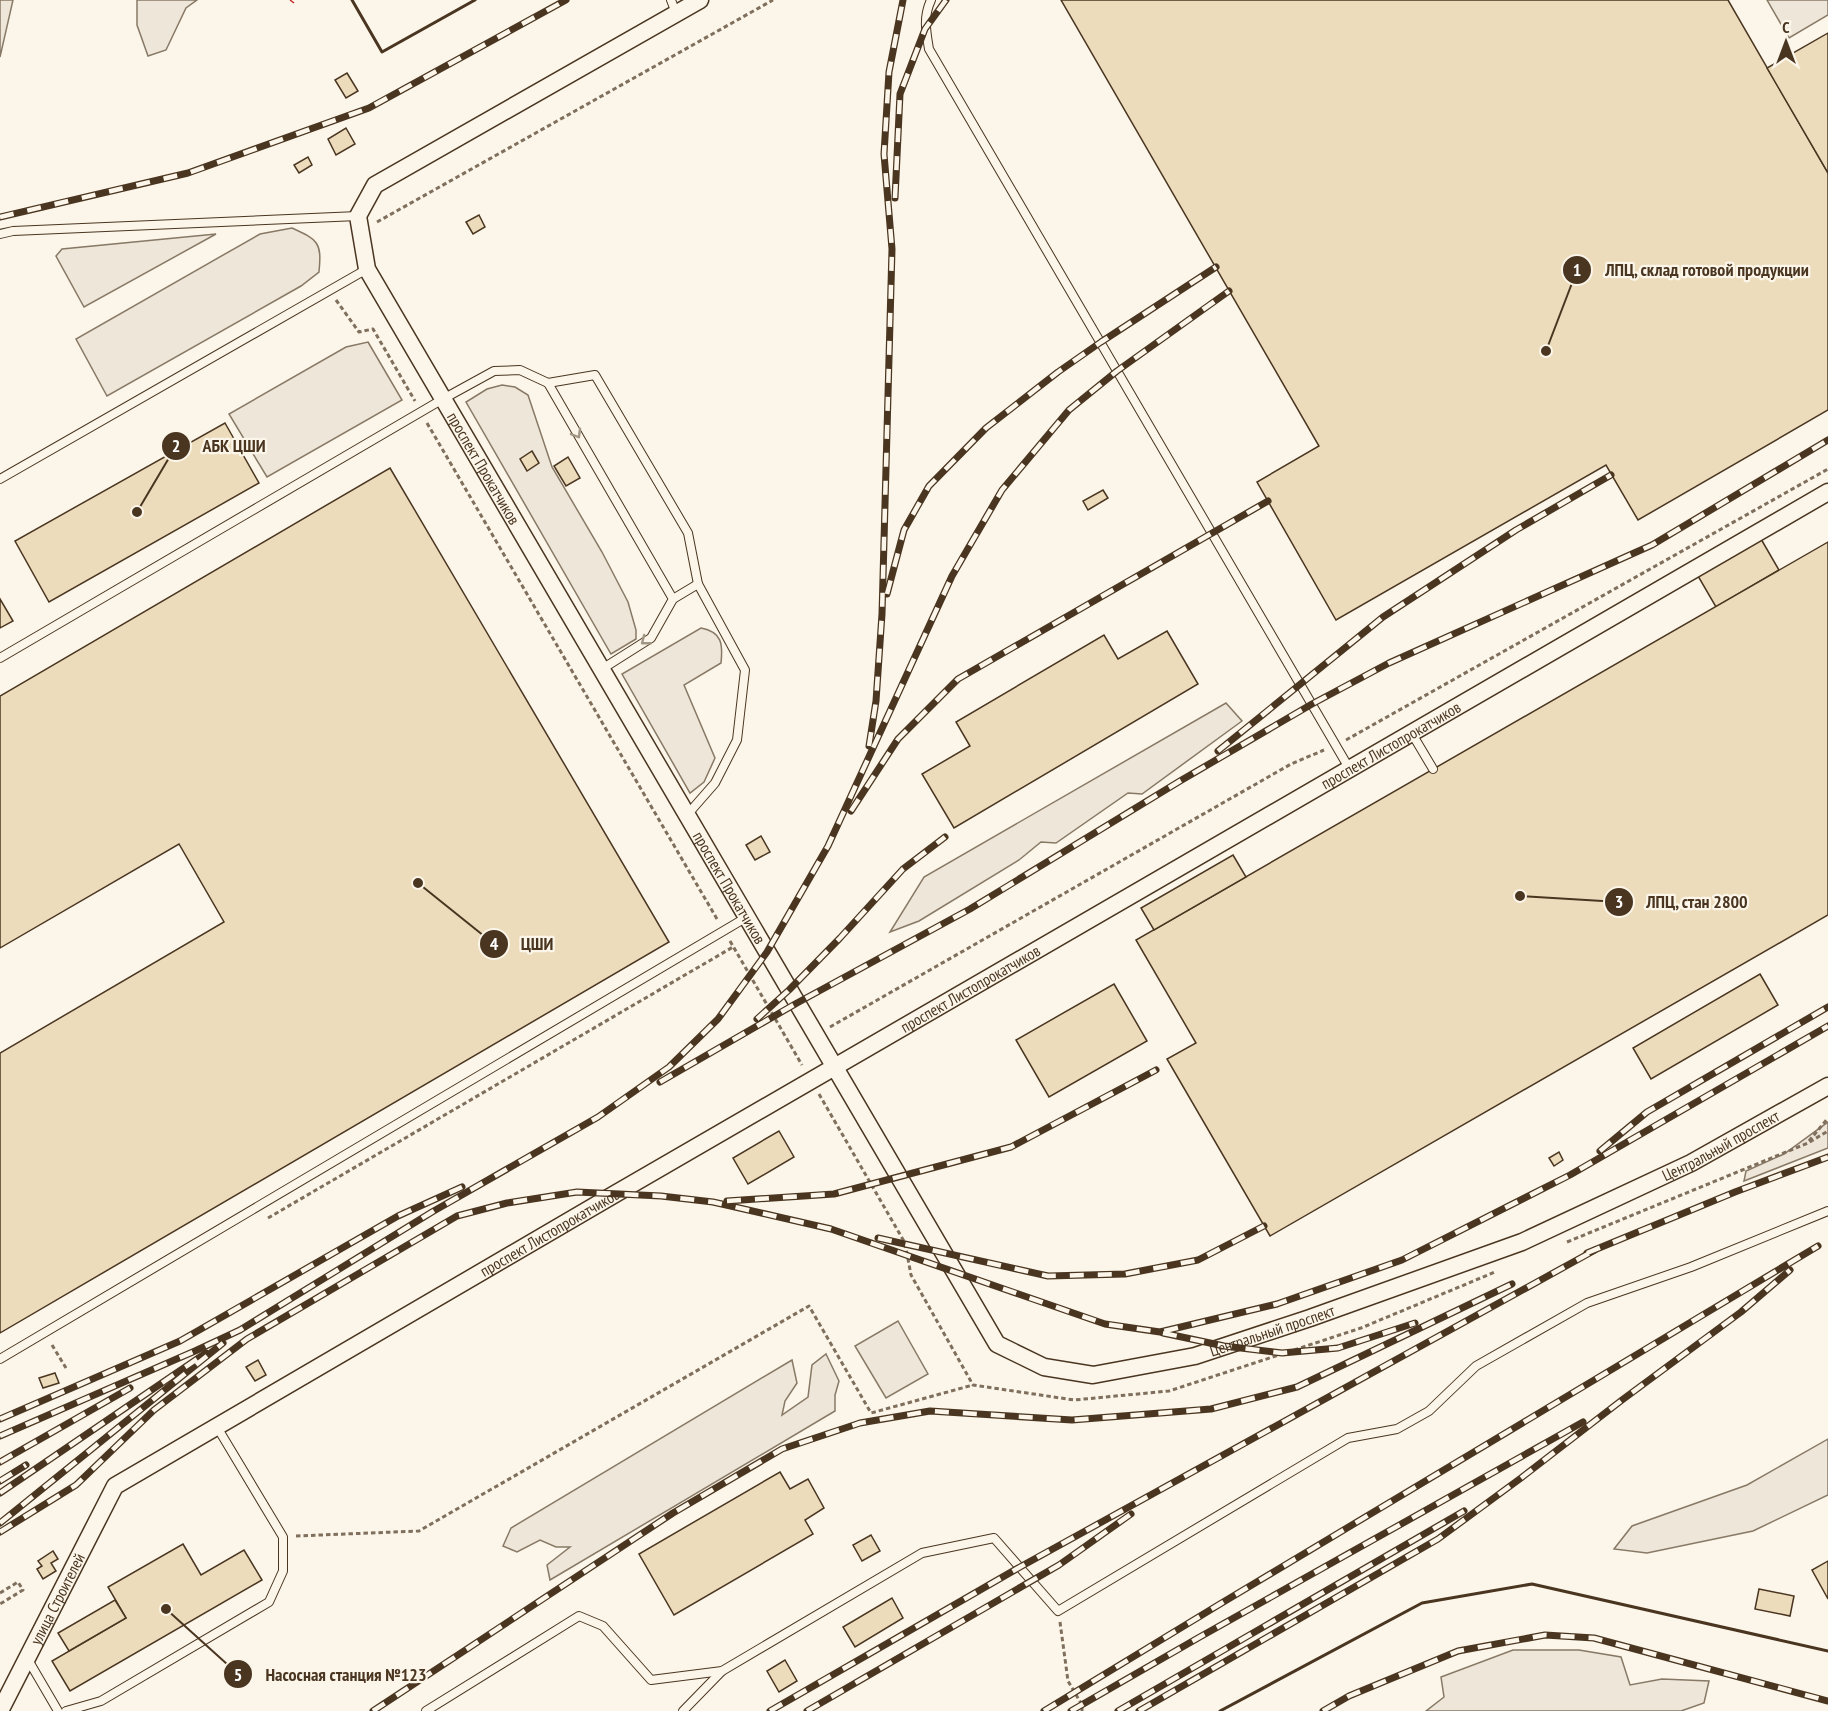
<svg xmlns="http://www.w3.org/2000/svg" width="1828" height="1711" font-family="'PT Sans Narrow',sans-serif">
	<rect width="100%" height="100%" fill="#fbf6e9"/>
	<g fill="#ede6d9" stroke="#887966" stroke-width="1.5">
		<path d="M0,0H13L0,57Z"/>
		<path d="M137,0H197L186,8L166,50L148,56L137,25Z"/>
		<path d="M1767,0H1828V15L1789,38Z"/>
		<path d="M292,228C318,240 322,242 319,272L301,286L107,396L76,339L260,234Z"/>
		<path d="M216,234L84,307L56,256L62,249Z"/>
		<path d="M368,342L402,400L267,477L229,414L346,347Z"/>
		<path d="M502,385L515,387L528,395L552,467L602,552L628,602L636,630V639L611,654L466,402L487,389Z"/>
		<path d="M701,628C722,632 723,644 721,663L684,685L715,758L704,782L690,793L622,674Z"/>
		<path d="M1226,703L1242,721L1142,794L1128,793L1056,843L1041,842L1019,860L919,921L890,932L924,877Z"/>
		<path d="M1828,1122V1148L1744,1181L1746,1171L1784,1154Z"/>
		<path d="M898,1321L928,1374L886,1398L855,1346Z"/>
		<path d="M826,1354L839,1381L835,1395V1411L550,1580L547,1565L570,1547H556L540,1540L517,1552L503,1546L511,1528L792,1360L797,1383L785,1401L782,1415L808,1397L812,1365Z"/>
		<path d="M1828,1439V1495L1753,1531L1647,1553L1614,1549L1632,1526L1747,1485Z"/>
		<path d="M1513,1650H1579L1621,1657L1630,1685L1662,1679L1709,1681L1704,1703L1681,1711H1426L1444,1697L1441,1677Z"/>
	</g>
	<g fill="#ecdcbc" stroke="#4a3520" stroke-width="1.5">
		<path d="M1061,0H1728L1828,173V410L1638,520L1606,465L1336,620L1257,482L1319,446Z"/>
		<path d="M1828,33V173L1767,68Z"/>
		<path d="M347,73L358,91L346,98L335,80Z"/>
		<path d="M346,128L355,144L336,155L328,139Z"/>
		<path d="M308,157L312,165L299,173L294,165Z"/>
		<path d="M479,215L485,227L473,234L466,222Z"/>
		<path d="M225,423L259,483L49,602L15,541Z"/>
		<path d="M532,451L539,463L527,471L520,459Z"/>
		<path d="M568,457L580,478L566,486L554,466Z"/>
		<path d="M390,468L669,942L0,1333V1053L224,922L179,844L0,948V696Z"/>
		<path d="M1103,490L1108,498L1088,510L1083,501Z"/>
		<path d="M1761,539L1779,570L1716,607L1698,576Z"/>
		<path d="M1828,542V915L1270,1236L1167,1059L1196,1043L1136,940Z"/>
		<path d="M0,599L13,621L0,628Z"/>
		<path d="M1167,631L1198,684L954,828L922,774L970,746L956,722L1104,635L1118,659Z"/>
		<path d="M761,836L770,852L755,860L746,845Z"/>
		<path d="M1233,855L1246,877L1154,930L1141,908Z"/>
		<path d="M1760,974L1778,1005L1651,1079L1633,1048Z"/>
		<path d="M1114,984L1147,1041L1049,1097L1016,1040Z"/>
		<path d="M779,1131L794,1157L748,1184L733,1158Z"/>
		<path d="M1559,1152L1563,1160L1554,1166L1549,1158Z"/>
		<path d="M258,1360L266,1375L255,1381L246,1367Z"/>
		<path d="M55,1373L59,1383L43,1388L39,1378Z"/>
		<path d="M780,1472L790,1489L808,1479L824,1508L805,1520L813,1534L674,1615L639,1554Z"/>
		<path d="M871,1535L880,1551L862,1561L853,1545Z"/>
		<path d="M183,1544L201,1575L244,1550L262,1580L70,1691L52,1661L126,1618L108,1587Z"/>
		<path d="M53,1551L58,1559L51,1563L56,1571L43,1579L37,1569L42,1566L38,1561Z"/>
		<path d="M1828,1561V1599L1812,1570Z"/>
		<path d="M1759,1589L1794,1596L1790,1616L1755,1609Z"/>
		<path d="M892,1598L903,1618L855,1647L843,1627Z"/>
		<path d="M115,1600L126,1618L69,1651L58,1633Z"/>
		<path d="M785,1660L797,1681L779,1692L767,1671Z"/>
	</g>
	<g fill="none" stroke-linecap="round" stroke-linejoin="round">
		<g stroke="#4a3520" stroke-width="10">
			<g id="service">
				<path d="M671,0L676,13"/>
				<path d="M931,0C923,17 926,31 929,49L1349,768"/>
				<path d="M0,234L13,231L358,216"/>
				<path d="M548,383L595,375L688,533L698,584"/>
				<path d="M0,479L367,269"/>
				<path d="M0,658L443,399L494,371L520,370L548,383L673,599"/>
				<path d="M602,669L651,638L673,599L698,584L745,670L737,740L715,783L687,815"/>
				<path d="M1411,732L1433,769"/>
				<path d="M0,1359L747,917"/>
				<path d="M27,1658L58,1711"/>
				<path d="M66,1711L101,1701L269,1602L283,1571V1537L217,1427"/>
				<path d="M426,1711L579,1616L603,1626L651,1680L722,1671L922,1553L994,1538L1058,1611L1348,1438L1397,1429L1429,1411L1476,1366L1587,1303L1691,1267L1828,1211"/>
				<path d="M683,1711L722,1671"/>
			</g>
		</g>
		<g stroke="#4a3520" stroke-width="19">
			<g id="minor">
				<path id="s1" d="M700,0L375,185L358,216L367,269L997,1344L1044,1367L1093,1375L1195,1356L1310,1318L1522,1242L1691,1163L1828,1086"/>
				<path id="s2" d="M0,1711L115,1486L615,1194L1828,492"/>
			</g>
		</g>
		<g stroke="#7f6f5c" stroke-width="3" stroke-dasharray="4.5 3" stroke-linecap="butt">
			<path d="M377,222L773,0"/>
			<path d="M336,300L359,332L373,329L415,401"/>
			<path d="M427,423L717,919"/>
			<path d="M1346,740L1828,469"/>
			<path d="M730,941L802,1065"/>
			<path d="M830,1027L1291,764L1324,750"/>
			<path d="M819,1094L905,1243L911,1275L973,1385L1074,1400L1169,1391L1361,1328L1495,1272"/>
			<path d="M1809,1141L1828,1118"/>
			<path d="M268,1218L733,947"/>
			<path d="M1567,1242L1808,1143L1828,1131"/>
			<path d="M52,1345L66,1368"/>
			<path d="M296,1536L419,1531L809,1306L871,1413L973,1385"/>
			<path d="M0,1593L18,1582L23,1590L0,1604"/>
			<path d="M1060,1622L1068,1681L1082,1705V1711"/>
		</g>
		<use href="#service" stroke="#fbf6e9" stroke-width="8"/>
		<use href="#minor" stroke="#fbf6e9" stroke-width="16"/>
		<g stroke="#4a3520" stroke-width="7">
			<g id="rail">
				<path d="M895,198L900,94L925,29L946,0"/>
				<path d="M0,217L188,173L369,108L566,0"/>
				<path d="M887,594L904,530L929,486L986,428L1058,372L1101,342L1216,267"/>
				<path d="M869,746L876,701L882,614L892,249L884,154L889,72L903,0"/>
				<path d="M1218,751L1383,617L1516,530L1611,475"/>
				<path d="M851,811L898,739L958,679L1268,501"/>
				<path d="M757,1019L789,990L840,938L903,869L945,837"/>
				<path d="M660,1082L797,1003L970,909L1180,781L1312,704L1389,663L1652,545L1828,440"/>
				<path d="M1600,1151L1647,1112L1828,1007"/>
				<path d="M727,1201L834,1194L1011,1147L1156,1070"/>
				<path d="M878,1238L1048,1276L1125,1274L1198,1260L1264,1226"/>
				<path d="M1587,1253L1735,1192L1828,1157"/>
				<path d="M1163,1333L1224,1346L1282,1353L1338,1348L1415,1323"/>
				<path d="M0,1419L180,1341L398,1216L462,1187"/>
				<path d="M0,1436L195,1351L240,1330L432,1212L598,1117L669,1067L718,1019L767,952L828,846L952,576L1002,490L1069,410L1117,371L1229,291"/>
				<path d="M0,1462L130,1388"/>
				<path d="M0,1481L26,1465"/>
				<path d="M0,1493L206,1353"/>
				<path d="M0,1523L223,1343"/>
				<path d="M0,1532L76,1485L154,1410L247,1339L457,1216L507,1203L577,1192L661,1196L713,1202L831,1229L1105,1324L1160,1332L1277,1304L1402,1260L1570,1175L1828,1026"/>
				<path d="M373,1711L673,1513L782,1449L860,1423L930,1411L1072,1420L1211,1409L1297,1387L1512,1284"/>
				<path d="M770,1711L1020,1567L1595,1250"/>
				<path d="M807,1711L1059,1565L1131,1514"/>
				<path d="M1044,1711L1220,1604L1818,1246"/>
				<path d="M1071,1711L1198,1638L1583,1422"/>
				<path d="M1118,1711L1464,1511"/>
				<path d="M1139,1711L1438,1539L1521,1478L1622,1400L1741,1312L1790,1270"/>
				<path d="M1323,1711L1349,1696L1458,1651L1545,1635L1594,1638L1828,1701"/>
			</g>
		</g>
		<use href="#rail" stroke="#fbf6e9" stroke-width="4.5" stroke-dasharray="14" stroke-linecap="butt"/>
		<g stroke="#4a3520" stroke-width="3">
			<path d="M352,0L382,52L475,0"/>
			<path d="M1220,1711L1422,1603L1532,1584L1828,1651"/>
		</g>
		<path stroke="#c62828" stroke-width="1.5" stroke-dasharray="21 4.5 3 4.5" stroke-linecap="butt" d="M290,0L294,3"/>
	</g>
	<defs><path id="oneway-chevron" d="M-2-3.5L2.5 0L-2 3.5" fill="none" stroke-width="1.6" stroke-linecap="round" stroke-linejoin="round" transform="scale(1.5)"/></defs>
	<g stroke="#a29684">
		<use href="#oneway-chevron" transform="translate(577 434) rotate(60)"/>
		<use href="#oneway-chevron" transform="translate(645 641) rotate(142)"/>
	</g>
	<g text-anchor="middle" stroke-width="4.5" stroke-linejoin="round" paint-order="stroke">
		<g font-size="16" fill="#4a3520" stroke="#fbf6e9">
			<text dy="6" stroke="none"><textPath href="#s1" startOffset="694">проспект Прокатчиков</textPath></text>
			<text dy="6" stroke="none"><textPath href="#s2" startOffset="1728">проспект Листопрокатчиков</textPath></text>
			<text dy="6" stroke="none"><textPath href="#s1" startOffset="1180">проспект Прокатчиков</textPath></text>
			<text dy="6" stroke="none"><textPath href="#s2" startOffset="1242">проспект Листопрокатчиков</textPath></text>
			<text dy="6" stroke="none"><textPath href="#s1" startOffset="2482">Центральный проспект</textPath></text>
			<text dy="6" stroke="none"><textPath href="#s2" startOffset="756">проспект Листопрокатчиков</textPath></text>
			<text dy="6" stroke="none"><textPath href="#s1" startOffset="1996">Центральный проспект</textPath></text>
			<text dy="6" stroke="none"><textPath href="#s2" startOffset="126">улица Строителей</textPath></text>
		</g>
	</g>
	<path fill="none" stroke="#4a3520" stroke-width="2" d="M1546 351L1577 270M137 512L176 446M1520 896L1619 902M418 883L494 944M166 1609L238 1674"/>
	<g fill="#4a3520" stroke="#fbf6e9" stroke-width="2">
		<circle cx="1546" cy="351" r="6"/>
		<circle cx="137" cy="512" r="6"/>
		<circle cx="1520" cy="896" r="6"/>
		<circle cx="418" cy="883" r="6"/>
		<circle cx="166" cy="1609" r="6"/>
		<circle cx="1577" cy="270" r="15"/>
		<circle cx="176" cy="446" r="15"/>
		<circle cx="1619" cy="902" r="15"/>
		<circle cx="494" cy="944" r="15"/>
		<circle cx="238" cy="1674" r="15"/>
	</g>
	<g font-size="18" text-anchor="middle" font-weight="bold" fill="#fff">
		<text x="1577" y="276">1</text>
		<text x="176" y="452">2</text>
		<text x="1619" y="908">3</text>
		<text x="494" y="950">4</text>
		<text x="238" y="1681">5</text>
	</g>
	<g font-size="18" text-anchor="middle" font-weight="bold" fill="#4a3520" stroke="#fbf6e9" stroke-width="4.5" stroke-linejoin="round" paint-order="stroke">
		<text x="1707" y="276">ЛПЦ, склад готовой продукции</text>
		<text x="234" y="452">АБК ЦШИ</text>
		<text x="1697" y="908">ЛПЦ, стан 2800</text>
		<text x="537" y="950">ЦШИ</text>
		<text x="346" y="1681">Насосная станция №123</text>
	</g>
	<g transform="translate(1786 42)" stroke="#fbf6e9" stroke-width="4.5" paint-order="stroke">
	<path d="M0-4.5L10 22L0 15L-10 22Z" fill="#4a3520"/>
	<text y="-9" font-size="16" font-weight="bold" text-anchor="middle" fill="#4a3520">С</text>
	</g>
</svg>
